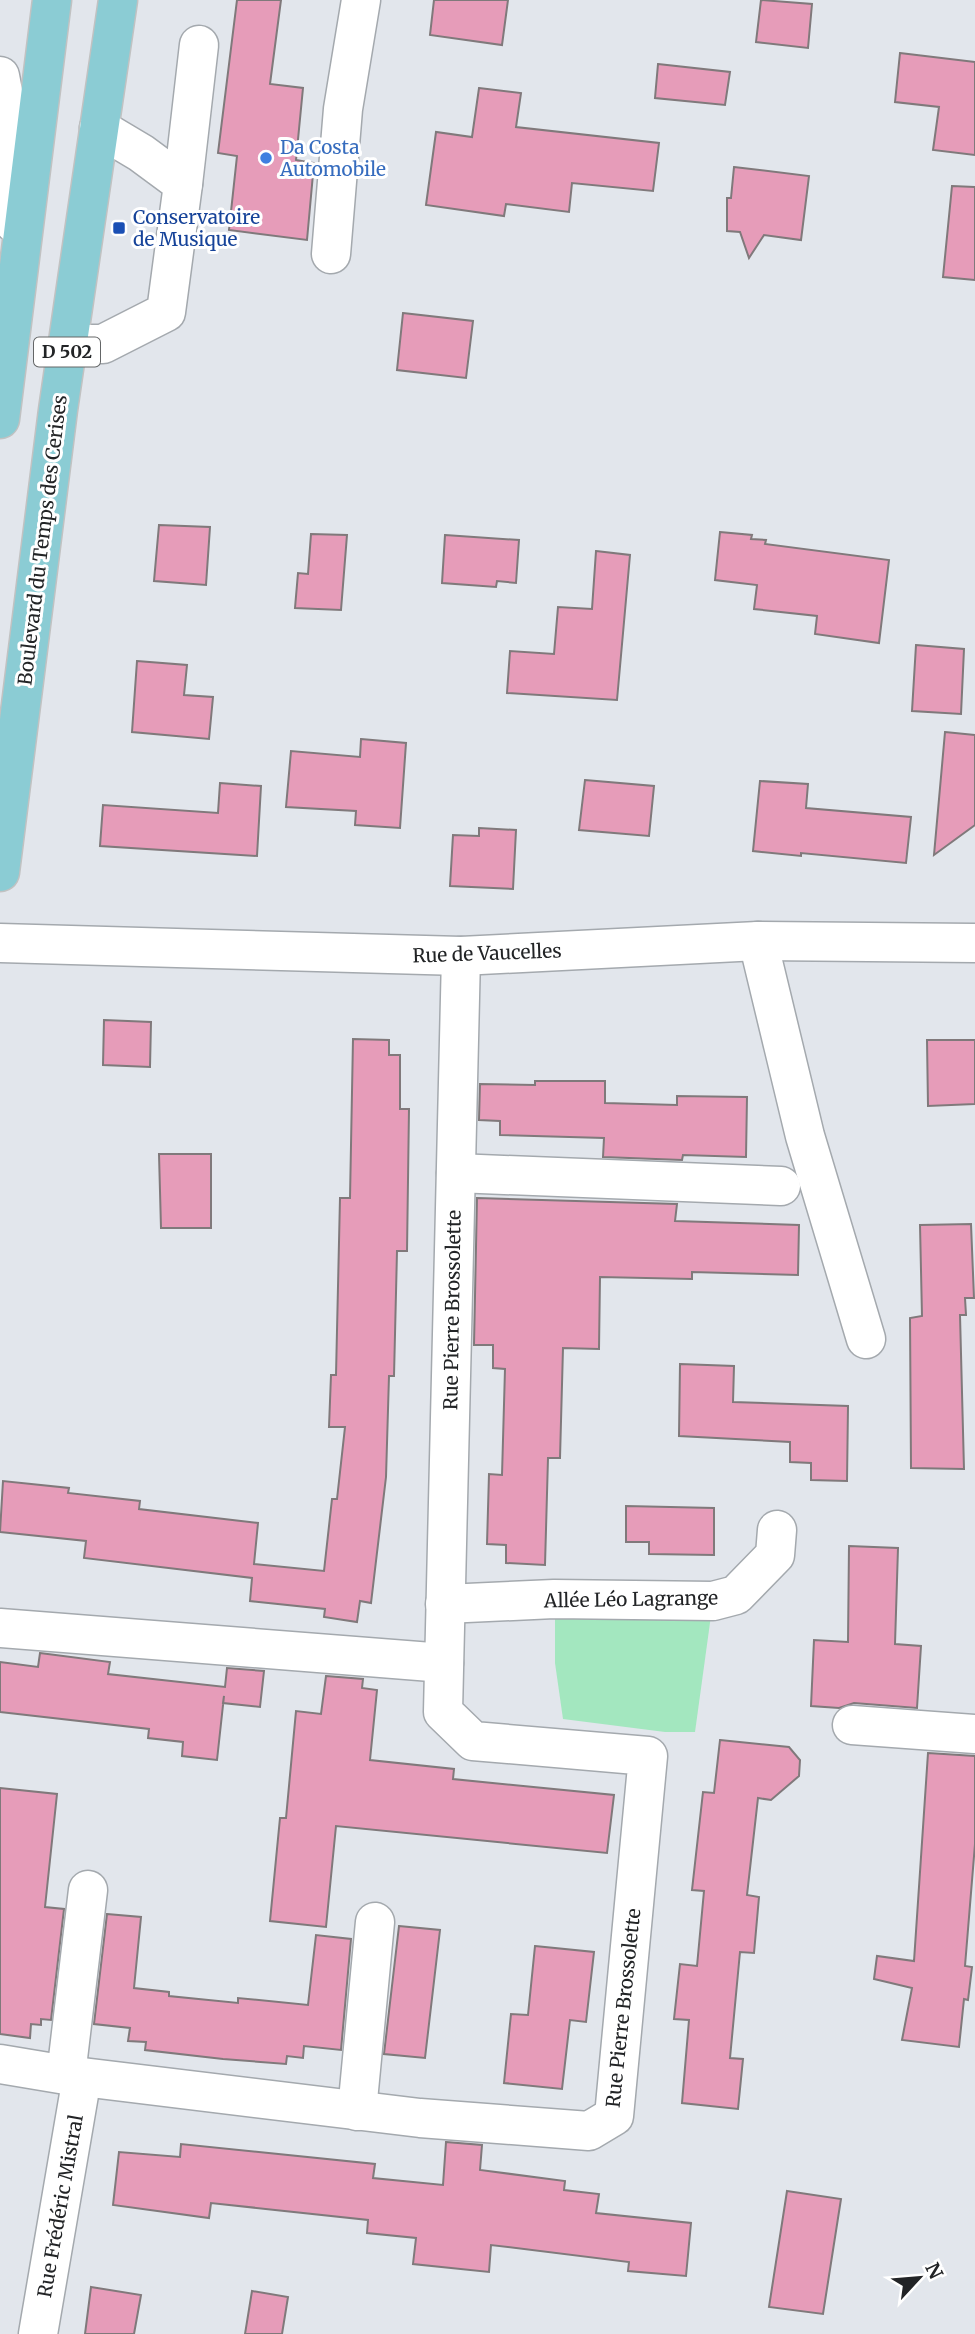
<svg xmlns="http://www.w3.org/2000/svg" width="975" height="2334" font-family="Merriweather,serif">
	<rect width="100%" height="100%" fill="#e2e6ec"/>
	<path fill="#a3e7bf" d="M713,1601L695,1732H665L563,1719L555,1663V1611Z"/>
	<g fill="#e69cb9" stroke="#80797b" stroke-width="2">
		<path d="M237,0H281L270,84L303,88L296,160L314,163L307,240L229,230L237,156L218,153Z"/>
		<path d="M434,0H508L502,45L430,35Z"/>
		<path d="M761,0L812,4L808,48L756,42Z"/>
		<path d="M900,53L975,62V155L933,150L939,107L895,102Z"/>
		<path d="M658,64L730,72L725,105L655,98Z"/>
		<path d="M479,88L521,93L516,127L659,143L653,191L572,183L569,212L506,204L504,216L426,205L436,132L472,137Z"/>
		<path d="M734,167L809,176L801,240L764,235L749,258L740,232L727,231V198H731Z"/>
		<path d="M952,186L975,187V280L943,277Z"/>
		<path d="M403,313L473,321L466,378L397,370Z"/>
		<path d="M159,525L210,527L206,585L154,581Z"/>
		<path d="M720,532L752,535L751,539L766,540L765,544L889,560L879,643L815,634L817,616L754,609L757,585L715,580Z"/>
		<path d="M311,534L347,535L341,610L295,608L298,573L308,574Z"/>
		<path d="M445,535L519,540L516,583L497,581L496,587L442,583Z"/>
		<path d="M596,551L630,555L617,700L507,693L510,651L554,654L558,607L592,609Z"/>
		<path d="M916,645L964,649L961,714L912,711Z"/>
		<path d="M137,661L187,665L184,695L213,697L209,739L132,732Z"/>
		<path d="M945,732L975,735V825L934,855Z"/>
		<path d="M361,739L406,743L400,828L355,825L356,811L286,807L291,751L360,757Z"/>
		<path d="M585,780L654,786L649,836L579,830Z"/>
		<path d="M760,781L808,784L806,808L911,817L906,863L801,853V856L753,851Z"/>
		<path d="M220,783L261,786L257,856L100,846L103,805L218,813Z"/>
		<path d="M479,828L516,830L513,889L450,886L453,835L479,836Z"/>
		<path d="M104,1020L151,1022L150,1067L103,1065Z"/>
		<path d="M353,1039L389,1040V1055H400V1109H409L407,1251H397L394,1376H389L386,1477L371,1603L360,1601L357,1622L324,1617L325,1609L250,1601L252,1578L84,1558L86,1541L0,1532L3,1481L69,1488L68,1493L140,1501L139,1509L258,1523L254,1564L324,1571L332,1499H337L345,1427H329L331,1375H336L340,1198H350Z"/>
		<path d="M927,1040H975V1104L928,1106Z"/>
		<path d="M535,1081H605V1103L677,1105V1096L747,1097L746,1157L683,1155L682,1160L603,1157L604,1138L500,1135V1121L479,1120L480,1084L535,1085Z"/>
		<path d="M159,1154H211V1228H161Z"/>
		<path d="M477,1198L677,1204L675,1221L799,1225L798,1275L692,1272V1279L600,1277L599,1349L563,1348L560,1458H548L545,1565L506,1563V1545L487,1544L489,1474L502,1475L505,1369L493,1368V1345H474Z"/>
		<path d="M971,1224L974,1298H965L966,1315H960L964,1469L911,1468L910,1318L922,1316L920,1225Z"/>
		<path d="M680,1364L734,1366L733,1402L848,1406L847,1481L811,1480V1463L790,1462V1442L679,1436Z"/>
		<path d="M626,1506L714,1508V1555L649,1554V1542H626Z"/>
		<path d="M849,1546L898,1548L895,1644L921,1646L917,1708L854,1703L839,1708L811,1706L814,1640L848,1642Z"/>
		<path d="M40,1653L110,1662L108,1674L225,1687L227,1668L264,1671L260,1707L223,1703L224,1696L217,1760L182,1756L183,1742L148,1738L149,1729L0,1712V1662L38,1667Z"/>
		<path d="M326,1676L363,1679L362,1688L377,1690L370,1760L454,1769L453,1779L614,1795L607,1853L336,1826L326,1927L270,1921L280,1818H286L296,1711L321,1714Z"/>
		<path d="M720,1740L789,1747L800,1760L799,1776L771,1800L758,1798L747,1895L759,1897L754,1953L740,1952L730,2058L743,2059L738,2109L682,2103L689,2020L674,2019L680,1964L697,1966L704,1891L692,1890L703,1792L714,1793Z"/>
		<path d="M928,1753L975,1756V1844L965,1966L972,1967L968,2000L964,1999L959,2047L902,2040L912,1988L874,1979L877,1956L914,1961Z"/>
		<path d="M0,1788L57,1794L45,1907L64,1909L51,2020L41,2019V2025L31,2024L30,2038L0,2034Z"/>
		<path d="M107,1914L141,1917L134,1988L169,1992V1996L238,2003V1998L308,2005L316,1935L351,1939L341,2050L304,2046L303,2058L287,2056L286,2064L223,2059L145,2050L146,2042L128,2041L130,2028L94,2024Z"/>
		<path d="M399,1926L440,1930L425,2058L384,2054Z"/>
		<path d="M535,1946L594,1952L586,2022L570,2020L562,2089L504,2083L511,2014L528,2015Z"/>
		<path d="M446,2142L482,2145L480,2170L565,2181L564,2190L599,2194L596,2213L691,2223L686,2276L628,2271L629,2262L491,2245L489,2272L413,2264L416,2238L367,2233L368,2220L211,2203L209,2218L113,2205L119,2152L180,2157L181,2144L375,2164L373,2178L443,2185Z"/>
		<path d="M787,2191L841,2199L823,2314L769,2307Z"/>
		<path d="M91,2287L141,2295L134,2334H85Z"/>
		<path d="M252,2291L288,2297L282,2334H245Z"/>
	</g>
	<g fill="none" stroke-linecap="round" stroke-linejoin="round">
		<g stroke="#a4a9ae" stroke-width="41">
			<g id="minor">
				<path d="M0,76L10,128L14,223"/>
				<path d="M183,184L199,45"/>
				<path d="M331,254L343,109L361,0"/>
				<path d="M68,344H103L166,312L183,184L141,153L99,128"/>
				<path d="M758,941L805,1136L866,1339"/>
				<path d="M0,943L461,956L758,941L975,943"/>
				<path d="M456,1173L781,1186"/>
				<path d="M445,1604L554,1599L713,1601L736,1595L775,1555L777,1530"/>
				<path d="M0,1628L444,1663"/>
				<path d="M852,1725L975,1734"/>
				<path d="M0,2064L66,2075L420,2118L589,2131L614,2116L648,1756L473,1741L443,1712L461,956"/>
				<path d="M66,2075L88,1890"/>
				<path d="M357,2111L375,1922"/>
				<path d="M38,2334L82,2077"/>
			</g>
		</g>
		<g stroke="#c1c2c2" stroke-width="41">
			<g id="major">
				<path d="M0,419L52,0"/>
				<path d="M0,872L58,410L118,0"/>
			</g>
		</g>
		<use href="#minor" stroke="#fff" stroke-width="38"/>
		<use href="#major" stroke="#8bccd4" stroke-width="38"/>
	</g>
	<circle fill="#3f7fe0" stroke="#fff" stroke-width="2.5" cx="266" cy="158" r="7"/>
	<rect fill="#1a4fb4" stroke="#fff" stroke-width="2.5" x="112" y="221" width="14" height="14" rx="3.5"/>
	<g text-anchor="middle" stroke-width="6" stroke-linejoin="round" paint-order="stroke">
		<rect fill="#fff" stroke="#646667" stroke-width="2" x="34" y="337.5" width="66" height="29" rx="5"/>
		<g font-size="18" font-weight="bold" fill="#222426">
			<text x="67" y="358">D 502</text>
		</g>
		<g font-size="19" fill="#366cbe" stroke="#fff" text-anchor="start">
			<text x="280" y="154">Da Costa<tspan x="280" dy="22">Automobile</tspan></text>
		</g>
		<g font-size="19" fill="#164399" stroke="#fff" text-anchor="start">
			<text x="133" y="224">Conservatoire<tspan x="133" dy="22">de Musique</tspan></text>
		</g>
		<g font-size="19" fill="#222426" stroke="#fff">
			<text transform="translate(42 540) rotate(-83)" y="7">Boulevard du Temps des Cerises</text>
			<text transform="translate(487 953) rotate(-2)" y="7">Rue de Vaucelles</text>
			<text transform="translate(452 1310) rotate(-89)" y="7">Rue Pierre Brossolette</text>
			<text transform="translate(631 1599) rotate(-1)" y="7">Allée Léo Lagrange</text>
			<text transform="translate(623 2008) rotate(-84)" y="7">Rue Pierre Brossolette</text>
			<text transform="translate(60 2206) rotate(-80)" y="7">Rue Frédéric Mistral</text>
		</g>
	</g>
	<g transform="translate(919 2278) rotate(64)" stroke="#ffffff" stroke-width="5" paint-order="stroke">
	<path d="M0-5L12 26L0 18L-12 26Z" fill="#222426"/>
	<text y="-10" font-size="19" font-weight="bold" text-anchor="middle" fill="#222426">N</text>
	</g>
</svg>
